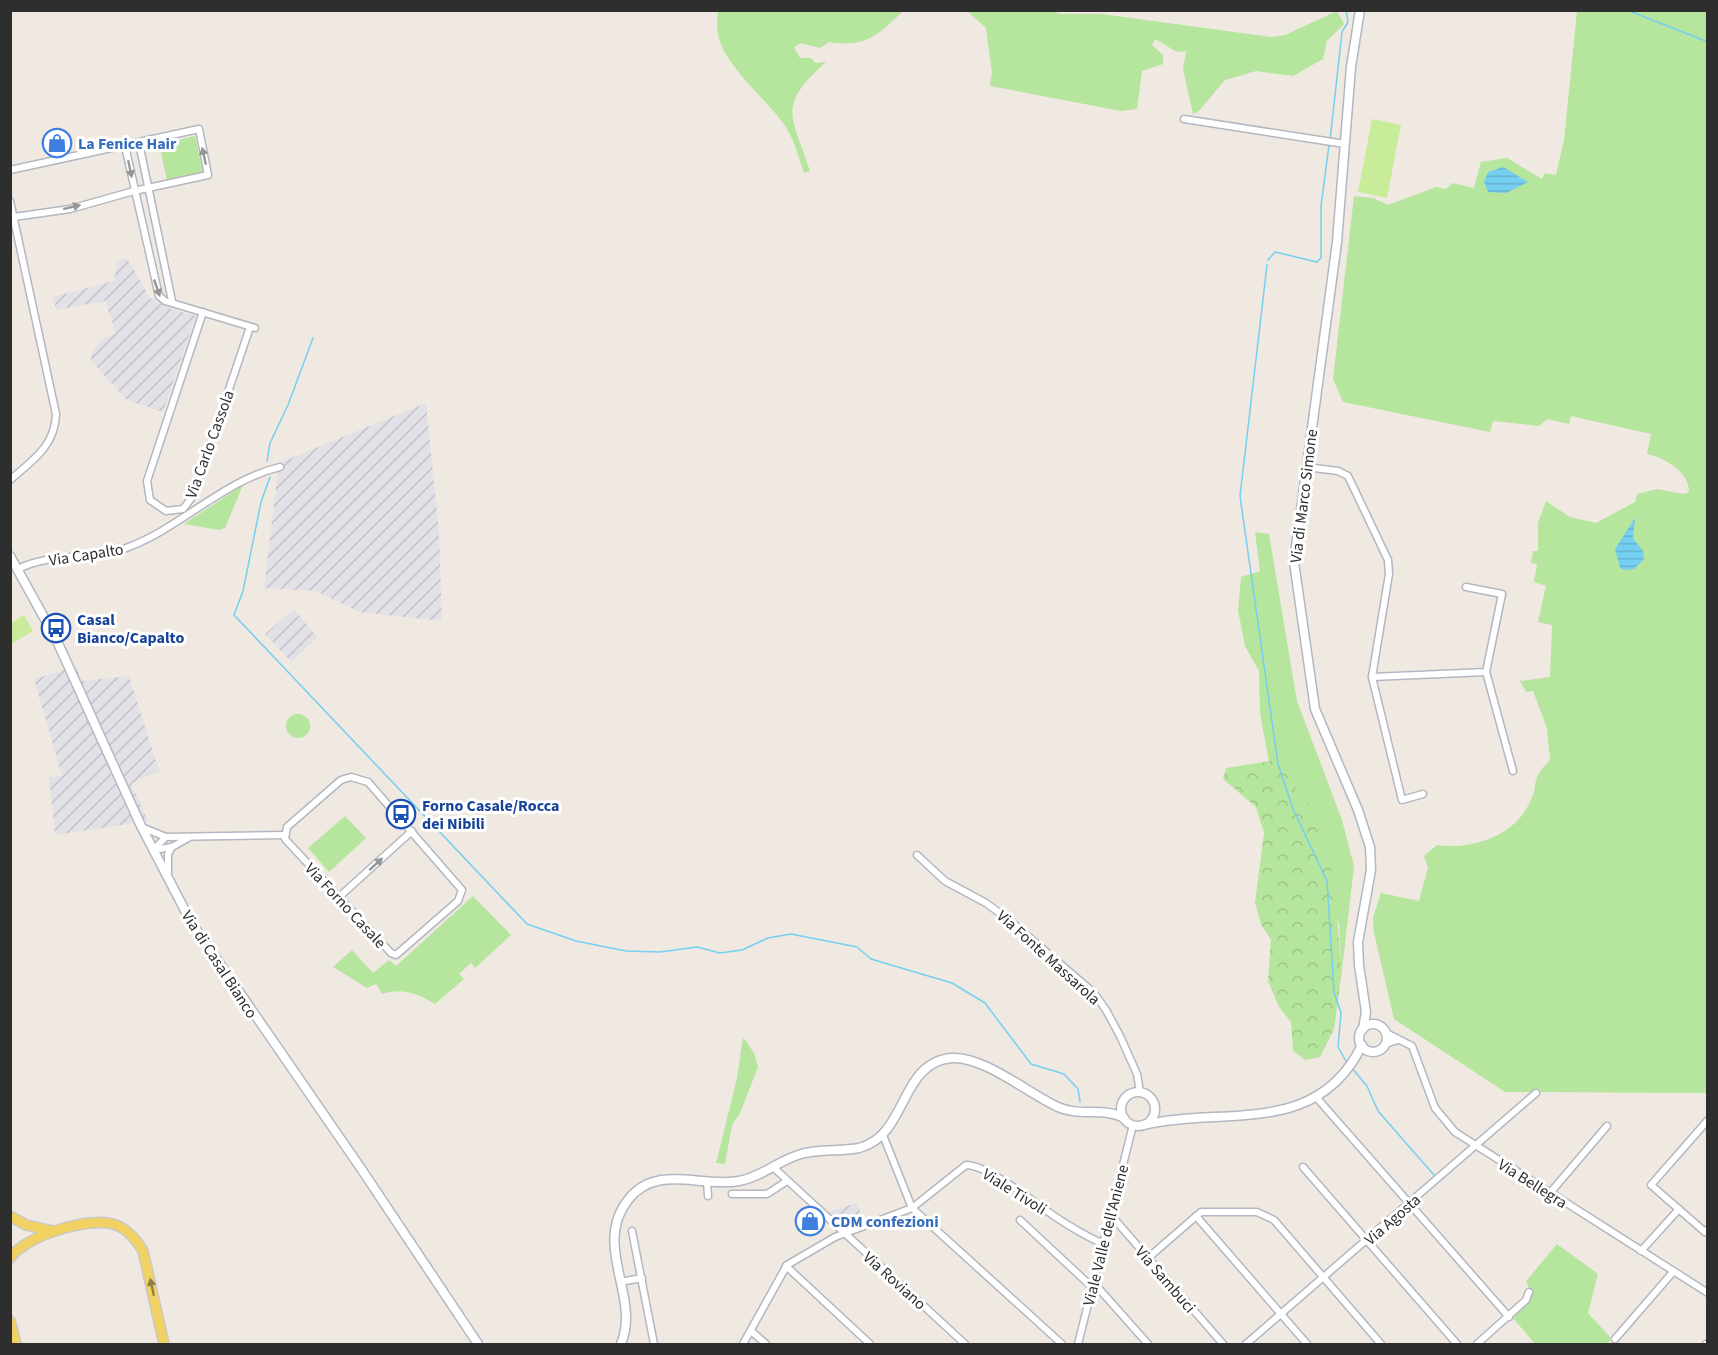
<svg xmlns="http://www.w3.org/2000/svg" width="1718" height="1355" font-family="'Source Sans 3',sans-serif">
	<defs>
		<pattern id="industrial-furrows" width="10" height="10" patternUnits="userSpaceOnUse" patternTransform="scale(1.5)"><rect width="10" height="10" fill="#e3e1e8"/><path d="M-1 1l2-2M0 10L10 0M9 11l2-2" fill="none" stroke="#c3c1c7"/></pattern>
		<pattern id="forest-crowns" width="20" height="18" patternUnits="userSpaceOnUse" patternTransform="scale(1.5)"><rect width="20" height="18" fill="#b6e59e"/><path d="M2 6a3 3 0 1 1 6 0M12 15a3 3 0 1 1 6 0" fill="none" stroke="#9dc588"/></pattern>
		<pattern id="water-rules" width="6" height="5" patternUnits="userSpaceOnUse" patternTransform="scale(1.5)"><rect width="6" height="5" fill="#75cff0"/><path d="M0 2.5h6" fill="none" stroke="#66b2ce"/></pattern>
	</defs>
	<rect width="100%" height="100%" fill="#efe9e1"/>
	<g fill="url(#industrial-furrows)">
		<path d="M127,258L150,298L171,309L196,316L163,412L127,400L91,361V355L100,341L116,333L105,301L56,310L53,297L114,281L117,262Z"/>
		<path d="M426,403L439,532L442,621L359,612L316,591L264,588L279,463Z"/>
		<path d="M294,609L317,637L291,662L265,634Z"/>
		<path d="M76,666L82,681L129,676L159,771L131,784L148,821L55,835L49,777L62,776L34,679Z"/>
		<path d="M856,1203L864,1221L843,1228L827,1213Z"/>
	</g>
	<g fill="#b6e59e">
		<path d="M1048,10L1061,14H1102L1271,37L1285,35L1337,11L1344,24L1327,41L1323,59L1293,76L1256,71L1225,80L1199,111L1193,114L1183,69L1186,51L1177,52L1155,39L1152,45L1163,55V64L1142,71L1137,109L1121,111L990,86L992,73L986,28L967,11Z"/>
		<path d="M718,11V10L903,11C878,35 866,48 829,42L820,48L801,43L794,47L800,58H811L816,63L826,62C777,106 791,114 810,171L804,173C799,159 795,142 787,129C769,100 724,67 718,34C716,27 718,18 718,11Z"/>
		<path d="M1577,11H1707V1093L1505,1092L1394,1019L1374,933L1373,917L1381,893L1419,901L1428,867L1424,856L1437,845C1470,850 1513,837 1529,804C1541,782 1528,782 1550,760L1547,728L1533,691L1526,692L1520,681L1550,677L1552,625L1538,622L1546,586L1534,582L1537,564L1531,563L1533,551H1538V523L1546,501L1570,517L1596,523L1635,502L1637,494L1657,489L1684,494L1689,492C1690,472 1663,457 1647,454L1651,434L1571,416L1569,424L1547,419L1539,426L1493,421L1490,432L1343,402L1333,379L1354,196L1373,198L1388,205L1436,187L1446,189L1452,183L1474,188L1481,162L1507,158L1542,179L1545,173L1556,175L1564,140Z"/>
		<path d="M195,136L203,173L167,181L159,144Z"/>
		<path d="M243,485L225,528L219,530L184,524Z"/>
		<path d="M1255,532L1269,534L1297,701L1342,820L1354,866L1342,970L1339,924L1269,762L1260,713L1259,671L1245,646L1238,610L1241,577L1260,571Z"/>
		<circle cx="298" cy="726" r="12"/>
		<path d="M345,816L366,838L329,872L308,848Z"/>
		<path d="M473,896L511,935L475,968L471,963L459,974L464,979L435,1004C419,994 402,987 382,994L376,984L367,988L333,967L352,950L373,973L389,960L396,966Z"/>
		<path d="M743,1037L754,1053L758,1067L740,1113L732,1125L725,1164L716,1163L737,1078Z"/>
		<path d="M1557,1244L1598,1274L1588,1313L1611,1338L1608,1344H1535L1513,1318C1526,1305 1535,1299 1526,1281Z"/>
	</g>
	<path fill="url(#forest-crowns)" d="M1277,760L1311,808L1333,876L1342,970L1334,1029L1320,1057L1305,1060L1293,1051L1291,1022L1279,1007L1268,981L1271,940L1261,924L1255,903L1264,833L1256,807L1223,779L1226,768Z"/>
	<g fill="#c9ec9a">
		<path d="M1372,119L1401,125L1387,198L1358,192Z"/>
		<path d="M24,615L33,631L11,644V623Z"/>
	</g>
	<g fill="url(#water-rules)">
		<path d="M1503,167L1528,182L1506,193L1488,192L1484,182L1488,172Z"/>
		<path d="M1635,518L1633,538L1643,551L1644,559L1634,569L1624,570L1620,568L1615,549Z"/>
	</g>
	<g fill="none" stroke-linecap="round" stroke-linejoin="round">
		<g stroke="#75cff0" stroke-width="1.5">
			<path d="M1627,10L1708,42"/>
			<path d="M1330,140L1342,32L1348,22L1346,10"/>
			<path d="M1268,260L1275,252L1317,262L1321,258V206L1329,145"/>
			<path d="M1267,265L1240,496L1278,764L1293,809L1327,881L1334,992L1341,1013L1338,1047L1346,1061"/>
			<path d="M267,461L270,443L288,405L313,338"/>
			<path d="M270,477L261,502L243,591L234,615L527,924L576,941L626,951L660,952L697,947L720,953L742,950L768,938L791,934L857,947L871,959L952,983L985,1003L1031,1064L1064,1074L1078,1089L1080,1102"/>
			<path d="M1351,1067L1367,1086L1378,1111L1434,1175"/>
		</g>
		<g stroke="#b4b7c1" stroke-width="9">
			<g id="street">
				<path d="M1184,119L1345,144"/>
				<path d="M139,143L172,301"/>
				<path d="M125,146L159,296L165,301L255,328"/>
				<path d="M10,170L199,129L208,175L134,191L70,209L14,217"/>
				<path d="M10,201L56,414C55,446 33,460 10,480"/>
				<path d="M203,312L147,481L150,500L166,511L183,509L193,496L250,327"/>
				<path d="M1306,467L1338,471L1348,476L1388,560L1389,574L1372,677L1486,672L1502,594L1466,587"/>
				<path d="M18,569C51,552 91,561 126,548C181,528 222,481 280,467"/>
				<path d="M1486,672L1513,771"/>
				<path d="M1372,677L1402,800L1423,794"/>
				<path d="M351,777L368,782L462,890L458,901L396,955L391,953L285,839L287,827L341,780Z"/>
				<path d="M141,827L166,837L285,835"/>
				<path d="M153,850L172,847L188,838"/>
				<path d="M153,850L166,837"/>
				<path d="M917,855L945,881L986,903L1009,920L1094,993L1106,1010L1120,1036L1137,1074L1140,1092"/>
				<path d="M168,873V854L172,847"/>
				<path d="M339,897L412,831"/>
				<path d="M1386,1033L1412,1046L1435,1108L1455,1132L1708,1293"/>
				<path d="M1385,1044L1398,1040"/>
				<path d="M1316,1097L1509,1317"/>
				<path d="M1708,1120L1651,1185L1705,1232L1708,1229"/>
				<path d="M883,1135L912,1208L1062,1344"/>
				<path d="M773,1167L965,1344"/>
				<path d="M1303,1167L1457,1344"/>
				<path d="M707,1182L708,1196"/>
				<path d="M1550,1193L1607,1126"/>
				<path d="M732,1194H767L787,1181"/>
				<path d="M1110,1214L1223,1344"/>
				<path d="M1196,1216L1307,1344"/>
				<path d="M1020,1220L1092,1287"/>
				<path d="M632,1231L654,1344"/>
				<path d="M1641,1251L1679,1209"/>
				<path d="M1148,1258L1201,1212H1257L1274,1220L1381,1344"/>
				<path d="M786,1266L870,1344"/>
				<path d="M620,1282L642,1278"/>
				<path d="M1093,1282L1148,1344"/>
				<path d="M751,1331L766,1344"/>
				<path d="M1615,1339L1673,1272"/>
				<path d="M743,1344L787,1265L835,1237L912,1208L966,1165C988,1165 1035,1203 1054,1216C1069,1226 1086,1236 1103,1244"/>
				<path d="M1078,1344L1133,1125"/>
				<path d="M1246,1344L1536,1093"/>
				<path d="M1477,1344L1526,1300L1529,1292"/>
				<path d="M1706,1344L1708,1343"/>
			</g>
		</g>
		<g stroke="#b4b7c1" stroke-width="11">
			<g id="secondary">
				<path d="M1360,10L1351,67L1337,242L1294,562L1315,709L1358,810L1370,847L1371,870L1358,942L1359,965L1366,1012L1363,1029"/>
				<path d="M10,556L57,641L141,826L191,922L362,1170L478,1344"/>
				<circle cx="1373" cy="1038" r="14"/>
				<circle cx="1138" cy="1109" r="17"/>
				<path d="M1143,1125C1224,1106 1317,1138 1362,1045"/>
				<path d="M621,1344C641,1297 592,1246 628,1200C656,1163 701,1188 739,1181C762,1177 779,1160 801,1154C820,1148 840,1152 859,1148C908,1136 899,1062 952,1058C984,1056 1029,1094 1058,1107C1079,1117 1105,1107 1124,1118"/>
			</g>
		</g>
		<g stroke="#c9c9c9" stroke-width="12">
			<g id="primary">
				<path d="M10,1216L26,1225L53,1231"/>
				<path d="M10,1258C25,1236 87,1217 113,1224C127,1228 136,1239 143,1251L164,1344"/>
				<path d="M10,1321L16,1344"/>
			</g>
		</g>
		<use href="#street" stroke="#fff" stroke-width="6"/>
		<use href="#secondary" stroke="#fff" stroke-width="8"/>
		<use href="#primary" stroke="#f2d163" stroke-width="9"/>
	</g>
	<defs><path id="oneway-solid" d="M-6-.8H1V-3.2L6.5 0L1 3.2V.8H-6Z" transform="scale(1.5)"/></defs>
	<g fill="#969696">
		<use href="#oneway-solid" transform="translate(204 156) rotate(-102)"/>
		<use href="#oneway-solid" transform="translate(130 169) rotate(78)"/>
		<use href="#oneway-solid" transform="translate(72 207) rotate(-14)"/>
		<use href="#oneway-solid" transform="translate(157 288) rotate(71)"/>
		<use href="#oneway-solid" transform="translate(376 864) rotate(-42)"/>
	</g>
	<use fill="#908048" href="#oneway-solid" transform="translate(152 1287) rotate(-102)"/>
	<defs>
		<g id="shop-ring" transform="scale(1.5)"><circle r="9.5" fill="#fff" stroke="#3f7fe0" stroke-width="1.5"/><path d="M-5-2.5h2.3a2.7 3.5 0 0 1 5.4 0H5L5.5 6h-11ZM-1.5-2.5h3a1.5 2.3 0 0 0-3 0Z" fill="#3f7fe0"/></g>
		<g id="bus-ring" transform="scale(1.5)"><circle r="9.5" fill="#fff" stroke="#1a4fb4" stroke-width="1.5"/><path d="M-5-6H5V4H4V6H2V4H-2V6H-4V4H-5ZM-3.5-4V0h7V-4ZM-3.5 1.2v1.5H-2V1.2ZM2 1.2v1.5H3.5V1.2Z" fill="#1a4fb4"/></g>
	</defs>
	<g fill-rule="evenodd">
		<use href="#shop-ring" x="57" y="143"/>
		<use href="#bus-ring" x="56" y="628"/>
		<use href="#bus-ring" x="401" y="814"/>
		<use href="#shop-ring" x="810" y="1221"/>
	</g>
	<g text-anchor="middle" stroke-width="6" stroke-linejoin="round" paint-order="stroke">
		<g font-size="16" font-weight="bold" fill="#366cbe" stroke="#fff" text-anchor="start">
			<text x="78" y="149">La Fenice Hair</text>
			<text x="831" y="1227">CDM confezioni</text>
		</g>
		<g font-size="16" fill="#2e2e2e" stroke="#fff">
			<text transform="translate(209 444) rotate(-70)" y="6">Via Carlo Cassola</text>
			<text transform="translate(1303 496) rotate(-83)" y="6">Via di Marco Simone</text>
			<text transform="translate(86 554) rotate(-9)" y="6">Via Capalto</text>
			<text transform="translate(346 905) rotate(47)" y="6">Via Forno Casale</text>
			<text transform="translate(1049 957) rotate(42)" y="6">Via Fonte Massarola</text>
			<text transform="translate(220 964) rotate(57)" y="6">Via di Casal Bianco</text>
			<text transform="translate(1533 1183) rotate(32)" y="6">Via Bellegra</text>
			<text transform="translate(1015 1191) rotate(32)" y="6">Viale Tivoli</text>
			<text transform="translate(1392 1219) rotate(-41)" y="6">Via Agosta</text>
			<text transform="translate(1105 1235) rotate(-76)" y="6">Viale Valle dell'Aniene</text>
			<text transform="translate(1166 1279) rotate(49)" y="6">Via Sambuci</text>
			<text transform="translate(895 1280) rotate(42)" y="6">Via Roviano</text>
		</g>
		<g font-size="16" font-weight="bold" fill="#164399" stroke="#fff" text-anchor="start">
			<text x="77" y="625">Casal<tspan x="77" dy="18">Bianco/Capalto</tspan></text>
			<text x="422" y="811">Forno Casale/Rocca<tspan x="422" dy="18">dei Nibili</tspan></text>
		</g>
	</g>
	<rect width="1718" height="1355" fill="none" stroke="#2e2e2e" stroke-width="24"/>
</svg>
